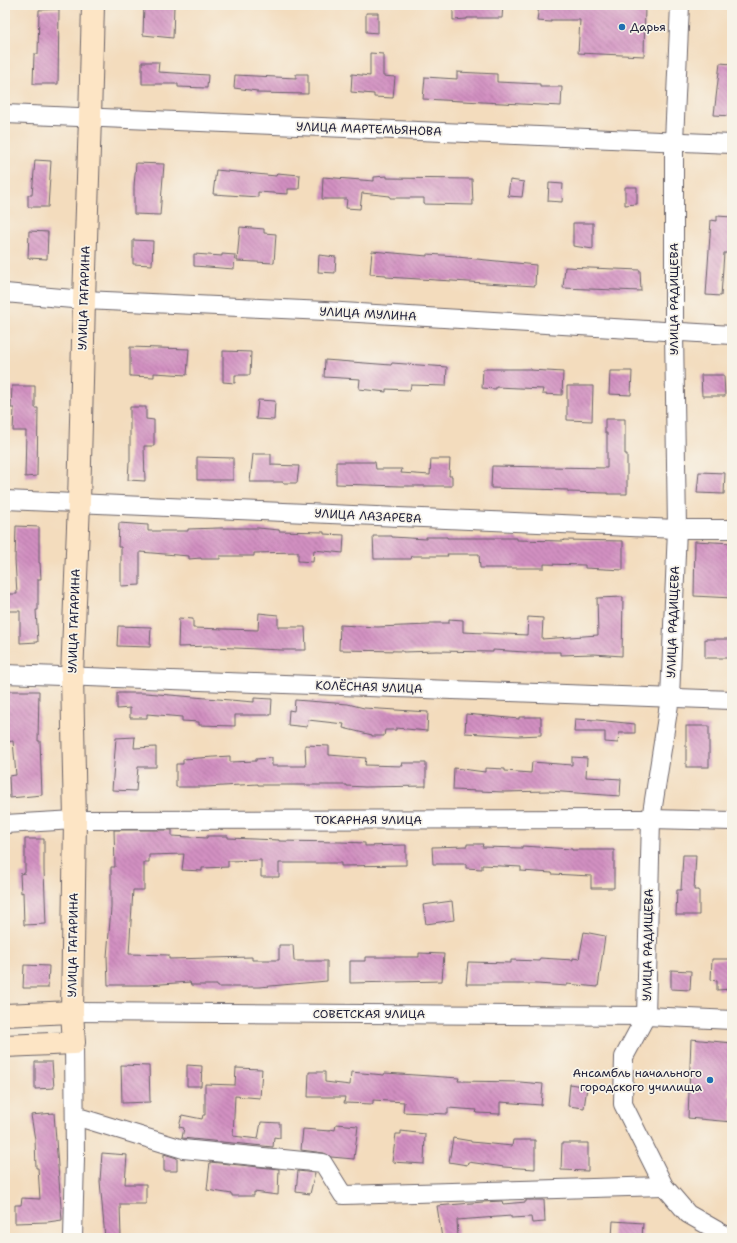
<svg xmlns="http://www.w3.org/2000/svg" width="737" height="1243" font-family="'Shantell Sans',sans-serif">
	<defs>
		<pattern id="building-back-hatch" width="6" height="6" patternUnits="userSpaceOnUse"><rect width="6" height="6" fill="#d290c1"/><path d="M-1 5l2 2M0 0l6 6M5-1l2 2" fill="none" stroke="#aa759e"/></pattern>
	</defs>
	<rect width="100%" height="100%" fill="#f7f3e8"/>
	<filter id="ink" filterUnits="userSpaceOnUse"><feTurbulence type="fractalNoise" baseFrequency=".025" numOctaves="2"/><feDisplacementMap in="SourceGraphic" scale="8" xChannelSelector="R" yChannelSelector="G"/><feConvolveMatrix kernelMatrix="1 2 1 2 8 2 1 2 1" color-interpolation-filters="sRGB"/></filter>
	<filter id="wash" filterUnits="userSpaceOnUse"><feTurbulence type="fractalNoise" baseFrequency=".012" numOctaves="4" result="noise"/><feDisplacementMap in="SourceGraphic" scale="16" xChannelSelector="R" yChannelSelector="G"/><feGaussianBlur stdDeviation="0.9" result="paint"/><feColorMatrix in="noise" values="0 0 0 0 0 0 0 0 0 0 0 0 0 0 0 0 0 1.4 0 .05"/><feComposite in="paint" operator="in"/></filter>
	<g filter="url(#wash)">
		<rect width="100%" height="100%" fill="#f3dcbd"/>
		<g id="blocks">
			<g fill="url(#building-back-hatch)">
				<path d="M144,5H174L173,38L143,35Z"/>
				<path d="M453,5H503L502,18H467V19L453,20Z"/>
				<path d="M539,5H645L644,56L578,53L580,20H551V22L537,21Z"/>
				<path d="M59,9L58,84H33L34,54H38L39,10Z"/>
				<path d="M366,13H378V33L366,32Z"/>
				<path d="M370,53L383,54V76L395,77L393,98L374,97V94L351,92L352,74L370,76Z"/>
				<path d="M142,62H159L158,72L208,75L207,88L178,87V84H142Z"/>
				<path d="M720,63L732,64V116L714,115Z"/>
				<path d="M457,72L497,74V82L540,84V87H562L561,106L423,99L425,77L457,79Z"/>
				<path d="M296,74H308V94L257,93V91L234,88L235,75L296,78Z"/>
				<path d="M35,160L51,161L48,207H28V195H32Z"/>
				<path d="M136,163L164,164L160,215L134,214V186Z"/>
				<path d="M216,170L276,176L277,173L300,175L299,189H288V194L258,192V197L213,194Z"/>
				<path d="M387,176V178L472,179L473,205L424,204V198H390V196L362,193L360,209L346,208L347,199H322L323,177L374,181V177Z"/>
				<path d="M510,180L524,182L522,197L508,196Z"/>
				<path d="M549,183L563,184L562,202L548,201Z"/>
				<path d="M625,187H637V204L625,205Z"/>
				<path d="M717,216L732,217V253H724L721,296L706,295L711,220L717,221Z"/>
				<path d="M573,223H593V249L573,246Z"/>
				<path d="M240,227L264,229V233L276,234L274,263L237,261Z"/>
				<path d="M29,231L48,232L47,259L28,258Z"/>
				<path d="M133,240L153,241L152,265L133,264Z"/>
				<path d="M372,251L427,256V254L457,256V257L536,265L535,286L386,277V275L370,274Z"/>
				<path d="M194,254L222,256V254L235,255L234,269L194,266Z"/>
				<path d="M319,255L336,257L335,273L318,272Z"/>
				<path d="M565,267L640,270L641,291L563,288Z"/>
				<path d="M130,347L189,349L187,375L154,373V377L130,376Z"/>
				<path d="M223,351L251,352L250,375H235V383L223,382Z"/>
				<path d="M325,360L391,365L392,363L447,367L446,386L411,385L410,390L386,389V392L359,389L360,379L324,377Z"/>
				<path d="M483,369H531V370L563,372L562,395L542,394L543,389L496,387V389L482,388Z"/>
				<path d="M610,371H632L631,395L609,394Z"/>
				<path d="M701,375H724L725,396H702Z"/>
				<path d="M12,386H35V408H38L37,476L25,477L26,431H13L14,408H11Z"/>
				<path d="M567,386H593L592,421L567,420Z"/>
				<path d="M258,400L275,401L274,420L256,419Z"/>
				<path d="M130,407H146V419L154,420V446H144L145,481L128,480L129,462H130Z"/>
				<path d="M605,419H625V454H627V494H608V493L568,492V490L491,488L492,466L607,468V433H605Z"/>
				<path d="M253,454H271V465L299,466L297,483H283V482H250Z"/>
				<path d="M197,457L233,458V480H197Z"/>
				<path d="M431,459H450L449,476H452V486H401L336,484V462H375L376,469H402L401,473L430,475Z"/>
				<path d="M699,472L725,473L724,494L697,493Z"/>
				<path d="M119,523L148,525V531H188V529L219,528H258L279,530V531L324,532V534L344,535L343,553L314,550L313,562L298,561V552L254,553V556H220V559H201V558L189,559V556L140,552V585L121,586V547H118Z"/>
				<path d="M16,526L39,527V563H40L41,579H38V610H36L38,642L20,643V611H5V594H17L15,560Z"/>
				<path d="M373,536H392V537L426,539V537H447V538H517V540L563,541L564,540L623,541V570L585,568V565L544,564V568H480L479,554H447L448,556H412L411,559H374Z"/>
				<path d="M695,541L732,543V598L694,596Z"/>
				<path d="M623,597L622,656L594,654L560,655V652H525L493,650V652L437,651L403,652V651L339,650L340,625L377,627L430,625V623H449V619L463,620V632L527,635L528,617L543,618L542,639L598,635L597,598Z"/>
				<path d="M259,613L278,615V627H305L306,650H282L212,647V646L178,647L179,618L193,619V628L258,630Z"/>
				<path d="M118,626L151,627L150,647L117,646Z"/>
				<rect x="705" y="639" width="27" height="19"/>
				<path d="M7,691H39L38,741H40L42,795L10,798L9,776L16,775L13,741L5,742Z"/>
				<path d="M117,693H146L254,702V698L272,699L271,715H235V726L199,725V722L182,721V717L147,714V718H130V708L117,709Z"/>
				<path d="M295,700L348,704L364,708L428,712L427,731L396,728V730H385L384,736H372V735L343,728L344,724L308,720L307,727L288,725L289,710L294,711Z"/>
				<path d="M466,714L519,719V717H541V735L518,736L465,733Z"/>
				<path d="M575,719L597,720L635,724V733H619L618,743L605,742V732H574Z"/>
				<rect x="686" y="726" width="23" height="41"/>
				<path d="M135,737L134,748L156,747V767H138L136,791L112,790L116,738Z"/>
				<path d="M305,745L329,746V755L366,758L365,765L403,766L402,763H426V786L365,787L347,786V785H258V784L206,787H176V764H183V759L230,756V762L256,761V759L272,758V766H306Z"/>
				<path d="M572,757L587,758L586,777L621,779L620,796L548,791L504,792L453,790L454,768L485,772V768L505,769V771L531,773L532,762L572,765Z"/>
				<path d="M114,830H172V836L207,838V836H228V838L279,840V841L341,842L365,843V846L406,845V865L341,866V863H279V877H261V860L228,861V867L202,868V871L182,870L184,854L149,855V862H144V890H133L129,954L169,955V959L252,957V960H279V945H293L294,961H327V981L259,987H217V985H191L190,982L148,985H108L107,957L111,908V867H115Z"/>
				<path d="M25,839H44V870L46,924L24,925L23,892L21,893L20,874L25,873Z"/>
				<path d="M467,844H483L482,847L522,848V846L572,849V850H614V888H591V876L552,874V873L521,871V867L482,865V869L466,868V864H433L432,847L467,846Z"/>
				<path d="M683,855H696L694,890H699V915H676L677,890H681Z"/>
				<path d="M452,901L454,920L426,924L423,905Z"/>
				<path d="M584,932L605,936L598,987L567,984V986L537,984H466L468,962L511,963V960L539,961L540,958L573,960V958L579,959Z"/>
				<path d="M419,953L444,954L442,981L350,983V961H365V957H419Z"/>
				<path d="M712,959H732V989L717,990V981L711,980Z"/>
				<path d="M24,965L49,966L48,988H23Z"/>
				<path d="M671,970L691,971L690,990L671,989Z"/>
				<path d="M691,1039L732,1043V1065H730L729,1096H732V1122L688,1118Z"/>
				<path d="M35,1062H52L54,1088L35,1089Z"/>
				<path d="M121,1065L149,1066L150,1102L122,1103Z"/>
				<path d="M187,1065L202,1066L201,1086H187Z"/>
				<path d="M236,1068L262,1069L260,1098L235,1096L233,1136L258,1139L261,1122L280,1123V1138L274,1137L273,1147L182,1138L184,1128L179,1127L182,1115L202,1119L203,1115H205V1084L235,1085Z"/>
				<path d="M309,1072H325V1082L350,1085L351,1072L384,1075L385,1073L459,1078L458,1081L520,1082L543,1084L541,1105L500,1102V1114L476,1113L477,1110L448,1108V1114L403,1112L404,1102L373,1100V1104L344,1103L345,1097H308Z"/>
				<path d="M570,1084L587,1087L584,1108L568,1106Z"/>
				<path d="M54,1113L62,1220L48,1222L15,1223V1205H21L22,1198L40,1199L38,1168H36L35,1140L31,1115Z"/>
				<path d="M336,1124L358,1126L354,1159L331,1157L324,1153L301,1150L303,1129L330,1131V1129L335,1130Z"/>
				<path d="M401,1131L425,1134L424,1164L392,1162L396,1134H401Z"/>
				<path d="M453,1138L471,1141V1142L512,1146L513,1140H535V1169L504,1167L468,1162L467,1165L449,1162Z"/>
				<path d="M562,1143H588V1171L561,1170Z"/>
				<path d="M102,1153L127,1155L125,1184H146V1204H120L121,1238H105L100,1181Z"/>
				<path d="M164,1154L177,1158V1171H164Z"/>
				<path d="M210,1162L279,1169L278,1195L254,1192V1196H232V1194L207,1190Z"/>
				<path d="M298,1171L315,1173L310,1194L296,1192Z"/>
				<path d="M526,1200H544L545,1222L532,1223L531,1217L511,1218V1216L457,1220L458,1238H442L437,1206L483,1202L502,1201L503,1204L526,1202Z"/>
				<path d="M613,1221L643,1223L642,1238H612Z"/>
			</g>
		</g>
	</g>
	<g filter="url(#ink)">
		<use href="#blocks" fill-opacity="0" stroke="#6b6368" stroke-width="1"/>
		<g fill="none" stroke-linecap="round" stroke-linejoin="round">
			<g stroke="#6b6368" stroke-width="20">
				<g id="street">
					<path d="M680,5L674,141V332L677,529L670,698L651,819L646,1016L624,1057L623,1104L664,1186L688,1214L730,1238"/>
					<path d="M5,114L732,144"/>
					<path d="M5,293L84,300L325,311L732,335"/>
					<path d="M5,500L677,529H732"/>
					<path d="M5,674L732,700"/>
					<path d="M5,824L75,820L651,819L732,821"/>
					<path d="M72,1012L646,1016L732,1020"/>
					<path d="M75,1116L183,1149L323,1163L343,1195L664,1186"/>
					<path d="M73,1238L75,1158L74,1043"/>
				</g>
			</g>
			<g stroke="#6b6368" stroke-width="24">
				<g id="secondary">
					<path d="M5,1015L72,1012"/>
					<path d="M5,1046L74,1043L72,1012L75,820L72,676L79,503L84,300L90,118L93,5"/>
				</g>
			</g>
			<use href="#street" stroke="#fff" stroke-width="18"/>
			<use href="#secondary" stroke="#fde5c5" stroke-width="22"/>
		</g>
	</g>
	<g fill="#1f6fb2" stroke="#f7f3e8" stroke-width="1.5">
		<circle cx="622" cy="27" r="4"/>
		<circle cx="710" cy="1080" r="4"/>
	</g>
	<g text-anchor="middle" stroke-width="3.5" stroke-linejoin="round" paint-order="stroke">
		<g font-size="12" fill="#22223b" stroke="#f7f3e8" text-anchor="start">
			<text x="630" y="31">Дарья</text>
			<text x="702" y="1077" text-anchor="end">Ансамбль начального<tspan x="702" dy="14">городского училища</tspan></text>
		</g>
		<g font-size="12" fill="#22223b" stroke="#f7f3e8">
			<text transform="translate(369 129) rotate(2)" y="4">УЛИЦА МАРТЕМЬЯНОВА</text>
			<text transform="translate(84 298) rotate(-88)" y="4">УЛИЦА ГАГАРИНА</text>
			<text transform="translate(674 299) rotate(-90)" y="4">УЛИЦА РАДИЩЕВА</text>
			<text transform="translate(368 314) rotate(3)" y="4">УЛИЦА МУЛИНА</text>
			<text transform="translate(368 516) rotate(3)" y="4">УЛИЦА ЛАЗАРЕВА</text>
			<text transform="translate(74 621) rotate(-88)" y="4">УЛИЦА ГАГАРИНА</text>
			<text transform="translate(673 622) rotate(-88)" y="4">УЛИЦА РАДИЩЕВА</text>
			<text transform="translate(369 687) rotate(2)" y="4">КОЛЁСНАЯ УЛИЦА</text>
			<text x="368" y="824">ТОКАРНАЯ УЛИЦА</text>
			<text transform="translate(73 945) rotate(-89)" y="4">УЛИЦА ГАГАРИНА</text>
			<text transform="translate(648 945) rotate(-89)" y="4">УЛИЦА РАДИЩЕВА</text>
			<text x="369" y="1018">СОВЕТСКАЯ УЛИЦА</text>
		</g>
	</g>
	<rect width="737" height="1243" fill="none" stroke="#f7f3e8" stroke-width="20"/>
</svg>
